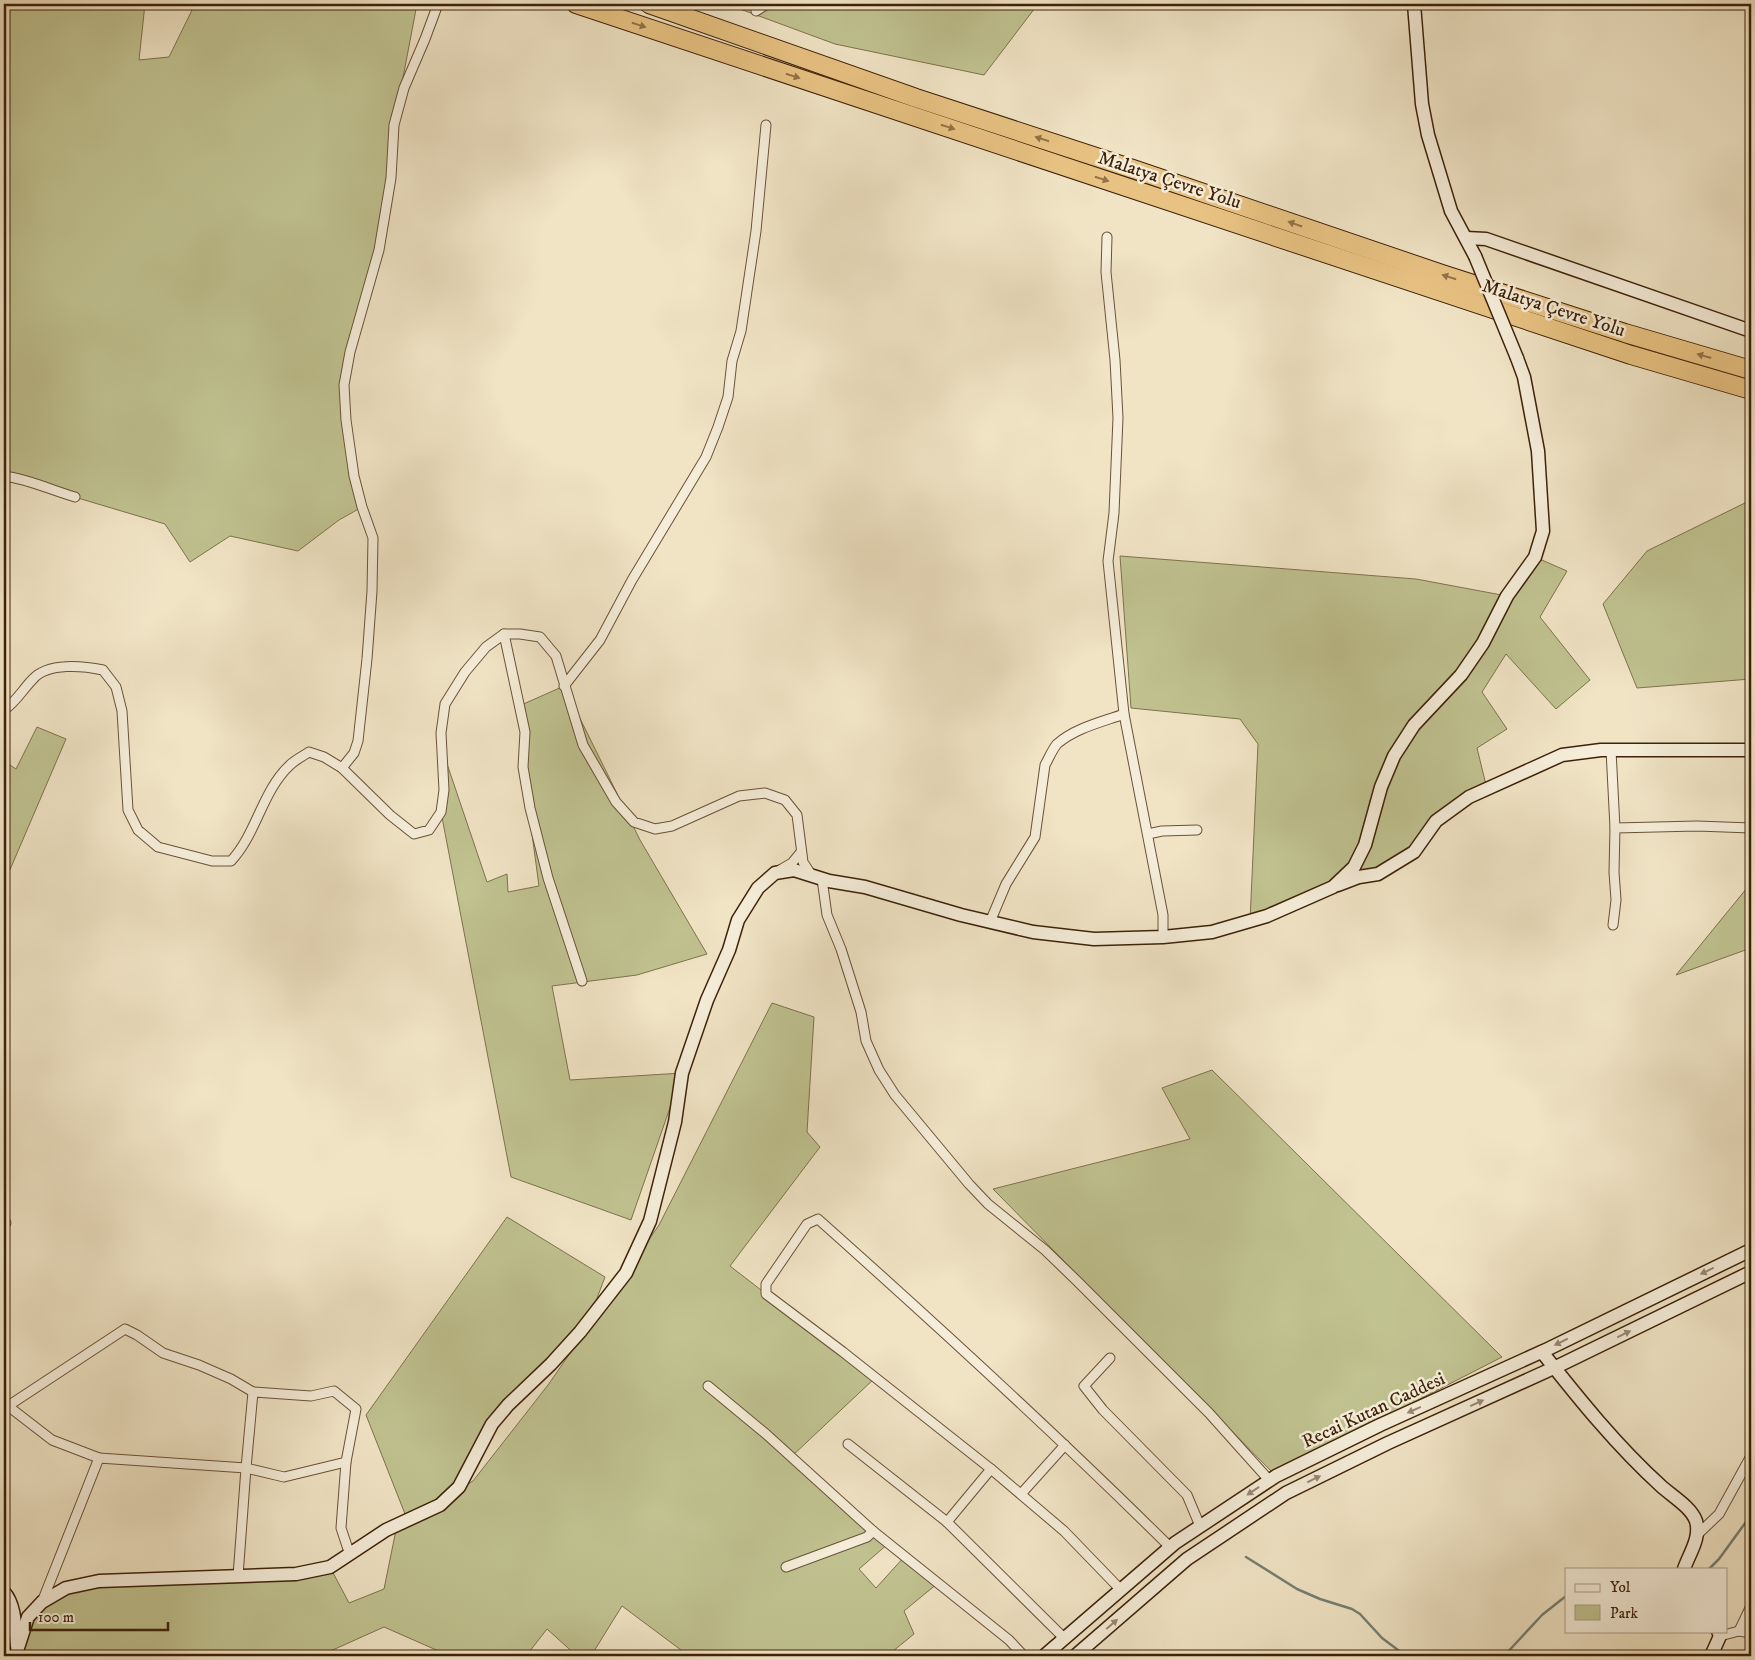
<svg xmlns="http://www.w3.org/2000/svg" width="1755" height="1660" font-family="'IM FELL DW Pica',serif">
	<rect width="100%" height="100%" fill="#f0e4c5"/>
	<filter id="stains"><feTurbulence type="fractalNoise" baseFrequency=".004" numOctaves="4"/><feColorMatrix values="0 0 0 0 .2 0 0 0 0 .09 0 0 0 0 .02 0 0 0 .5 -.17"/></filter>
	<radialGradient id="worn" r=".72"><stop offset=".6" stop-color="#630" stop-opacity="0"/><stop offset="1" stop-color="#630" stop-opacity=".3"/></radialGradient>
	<g fill="#c0c290" stroke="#7f724c">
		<path d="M4,4H145L139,60L169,57L195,4H417L394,125L391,178L344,385L362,507L339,520L298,551L230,536L190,562L165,524L4,476V200L10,170L4,169Z"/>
		<path d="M738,4H1038L984,75L835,44L740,9Z"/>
		<path d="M1751,500V679L1637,688L1603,604L1647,551Z"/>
		<path d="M1120,556L1416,579L1507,596L1535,557L1567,571L1540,617L1590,680L1556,709L1506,654L1482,692L1507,729L1477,748L1487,789L1436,821L1414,852L1378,874L1354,867L1333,887L1250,921L1258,744L1240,719L1131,708Z"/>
		<path d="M564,686L640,840L707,954L637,975L552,986L570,1080L682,1073L631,1220L511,1177L441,812L442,749L487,882L507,874L508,892L539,886L523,767L519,706Z"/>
		<path d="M37,727L66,739L6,879L4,877V761L16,769Z"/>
		<path d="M1751,883V948L1676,975Z"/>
		<path d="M772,1003L814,1017L807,1132L820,1147L730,1266L875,1378L791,1457L889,1543L859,1569L876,1588L905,1556L938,1583L904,1611L914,1634L887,1656H689L622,1606L591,1656H577L547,1629L526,1656H450L384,1627L326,1653L255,1651L254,1656H21L28,1617L81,1585L330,1567L349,1603L384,1589L397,1525L407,1519L366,1415L507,1217L605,1277L588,1322L500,1414L459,1487L441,1499L473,1481L548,1385L659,1225Z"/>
		<path d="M1212,1070L1502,1357L1274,1474L993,1189L1190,1139L1162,1088Z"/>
	</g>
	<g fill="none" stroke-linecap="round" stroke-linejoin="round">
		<g stroke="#768073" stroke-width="2.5">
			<path d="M1246,1557L1297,1589L1320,1599L1352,1609L1360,1614L1382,1638L1406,1656"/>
			<path d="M1709,1569L1719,1559L1751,1515"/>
			<path d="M1504,1656L1542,1615L1566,1596"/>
		</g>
		<g stroke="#6a5238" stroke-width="11">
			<g id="street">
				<path d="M756,11L767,4"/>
				<path d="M4,476C28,479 51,490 75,497"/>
				<path d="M504,634L525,732L523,767L530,808L548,878L582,981"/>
				<path d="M564,686L600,640L632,580L706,457L718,427L728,397L732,361L741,331L756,231L766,125"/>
				<path d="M4,710C16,702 23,689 33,679C48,662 84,666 103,670L116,687L122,711L128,810L138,830L158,847L212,861H231C257,833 262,791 290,765C295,760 303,756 309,752L324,757L342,768L390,815L414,834L429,830L441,812L444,790L441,733L445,704L465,672L486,647L504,634H520L540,637L556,656L583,745L616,802L634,822L655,829L672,826L739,796L765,793L785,800L797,815L803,862L812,876"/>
				<path d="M1124,714L1163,915V937"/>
				<path d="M1611,750L1615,828L1614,872L1616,900L1613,925"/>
				<path d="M342,768L354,753L358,741L367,659L372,591L373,538L362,507L354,476L346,420L344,385L350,352L379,250L391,178L394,125L404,88L425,39L438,4"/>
				<path d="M1615,828L1697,826L1751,828"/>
				<path d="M1148,834L1162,831L1197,830"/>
				<path d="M780,870L792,863L801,852"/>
				<path d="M822,879L827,915L841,949L861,1012L866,1041L879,1070L895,1095L969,1184L988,1204L1045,1250L1077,1281L1209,1413L1269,1480"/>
				<path d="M990,922L1006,884L1035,837L1045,765C1049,758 1052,750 1057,744C1075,728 1102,722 1124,714L1108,561L1114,513L1118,418L1115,360L1106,272L1107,237"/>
				<path d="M4,1225L6,1223"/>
				<path d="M1110,1358L1084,1386L1103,1410L1187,1495L1200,1526"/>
				<path d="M708,1386L766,1434L873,1531L1009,1640L1024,1656"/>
				<path d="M334,1391L356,1409L346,1462L284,1477L246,1468L253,1392L311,1396Z"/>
				<path d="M848,1444L947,1522"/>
				<path d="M99,1458L52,1440L8,1406L125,1329L137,1335L163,1353L199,1365L231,1379L253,1392"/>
				<path d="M346,1462L341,1528L350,1555"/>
				<path d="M991,1469L947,1522L1065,1639"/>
				<path d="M1021,1494L1065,1445"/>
				<path d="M1696,1536L1719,1514L1751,1456"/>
				<path d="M786,1567L867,1537L873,1531"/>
				<path d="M1121,1590L1064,1531L991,1469L843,1352L766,1294V1284L807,1224L818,1219C938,1326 1056,1434 1170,1547"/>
				<path d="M42,1602L99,1458L246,1468L238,1576"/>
				<path d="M1739,1631L1751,1606"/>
				<path d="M1720,1636L1739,1631L1751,1633"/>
			</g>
		</g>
		<g stroke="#3e2209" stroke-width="15">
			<g id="secondary">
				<path d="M1414,4L1422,104L1428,135L1451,211L1475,256"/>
				<path d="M1466,238L1486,239L1751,331"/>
				<path d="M1338,885L1359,877L1378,874L1414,852L1436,821L1469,797L1562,755L1601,750H1751"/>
				<path d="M1542,1352C1579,1399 1617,1446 1661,1486C1672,1496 1691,1507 1696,1521C1701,1538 1689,1554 1684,1569"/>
				<path d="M4,1592C16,1605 15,1630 17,1646"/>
				<path d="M17,1651L28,1617L42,1602L66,1588L99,1581L296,1574L330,1567L386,1530L440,1505L459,1487L492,1424L508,1405L551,1364L580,1332L626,1273L650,1221L675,1122L682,1073L707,1000L729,950L738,920L758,888L775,873L794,870L829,881L865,887L961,915L1033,932L1094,939L1163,937L1212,932L1267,916L1333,887L1354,867L1365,845L1381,787L1394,756L1414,725L1461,675L1483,643L1507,596L1535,557L1543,531L1538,451L1524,377L1517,358"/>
				<path d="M1044,1656L1175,1543L1276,1476L1380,1425L1550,1348L1751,1250"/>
				<path d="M1075,1656L1187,1559L1286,1493L1388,1443L1558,1366L1751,1272"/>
				<path d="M1711,1656L1720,1636L1718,1631"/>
			</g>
		</g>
		<g stroke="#3e2209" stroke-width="20">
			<g id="highway">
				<path d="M576,4L1631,355L1751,390"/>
				<path d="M649,4L916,98L1136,170L1442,274L1625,333L1751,370"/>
			</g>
		</g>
		<use href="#street" stroke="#f5edd9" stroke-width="9"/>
		<use href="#secondary" stroke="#f5edd9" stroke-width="12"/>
		<use href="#highway" stroke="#e8c282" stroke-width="18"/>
		<g stroke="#3e2209" stroke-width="15" stroke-linecap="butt">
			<path id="secondary-bridge" d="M1475,256L1517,358"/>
		</g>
		<use href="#secondary-bridge" stroke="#f5edd9" stroke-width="12"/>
	</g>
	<defs><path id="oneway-solid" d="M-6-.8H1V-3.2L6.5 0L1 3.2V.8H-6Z" transform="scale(1.25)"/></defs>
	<g fill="#937246">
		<use href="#oneway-solid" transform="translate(639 25) rotate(18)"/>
		<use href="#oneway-solid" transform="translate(793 76) rotate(18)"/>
		<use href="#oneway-solid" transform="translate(948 127) rotate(18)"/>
		<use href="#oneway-solid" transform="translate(1042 139) rotate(-162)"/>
		<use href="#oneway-solid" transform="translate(1102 179) rotate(18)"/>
		<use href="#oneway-solid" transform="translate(1295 224) rotate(-161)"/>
		<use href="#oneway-solid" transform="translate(1449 277) rotate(-162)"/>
		<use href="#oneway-solid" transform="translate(1704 356) rotate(-164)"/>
	</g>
	<g fill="#9a8871">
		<use href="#oneway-solid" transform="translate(1707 1271) rotate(154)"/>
		<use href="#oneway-solid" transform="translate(1624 1334) rotate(-26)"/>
		<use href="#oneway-solid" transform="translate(1561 1342) rotate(154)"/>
		<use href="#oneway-solid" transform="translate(1477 1403) rotate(-24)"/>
		<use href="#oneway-solid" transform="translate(1414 1410) rotate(156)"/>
		<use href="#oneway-solid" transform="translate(1314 1479) rotate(-26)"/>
		<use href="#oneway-solid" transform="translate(1253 1491) rotate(146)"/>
		<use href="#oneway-solid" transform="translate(1112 1624) rotate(-41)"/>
	</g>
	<g text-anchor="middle" stroke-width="5" stroke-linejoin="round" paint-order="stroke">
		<g font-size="19" fill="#3e2209" stroke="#f5edd9">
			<text transform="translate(1170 179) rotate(18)" y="7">Malatya Çevre Yolu</text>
			<text transform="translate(1554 307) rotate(18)" y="7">Malatya Çevre Yolu</text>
			<text transform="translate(1373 1409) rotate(-25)" y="7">Recai Kutan Caddesi</text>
		</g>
	</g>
	<rect width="1755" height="1660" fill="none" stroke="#f0e4c5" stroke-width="20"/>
	<rect x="5" y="5" width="1745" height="1650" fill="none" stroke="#3e2209" stroke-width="2.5"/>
	<rect x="10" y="10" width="1735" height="1640" fill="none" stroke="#3e2209"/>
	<rect x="1565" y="1568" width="162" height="65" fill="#f5edd9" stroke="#ac9c86"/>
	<rect x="1575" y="1584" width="25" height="8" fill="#f5edd9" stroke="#ac9c86"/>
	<text x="1610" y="1592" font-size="15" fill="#3e2209">Yol</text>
	<rect x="1575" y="1605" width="25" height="15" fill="#c0c290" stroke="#ac9c86"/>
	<text x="1610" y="1618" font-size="15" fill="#3e2209">Park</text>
	<path d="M30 1622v8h138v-8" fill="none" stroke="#3e2209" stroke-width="2.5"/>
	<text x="38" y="1622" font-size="15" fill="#3e2209" stroke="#f5edd9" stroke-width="4" paint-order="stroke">100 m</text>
	<rect width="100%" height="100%" filter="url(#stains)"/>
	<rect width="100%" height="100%" fill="url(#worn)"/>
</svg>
